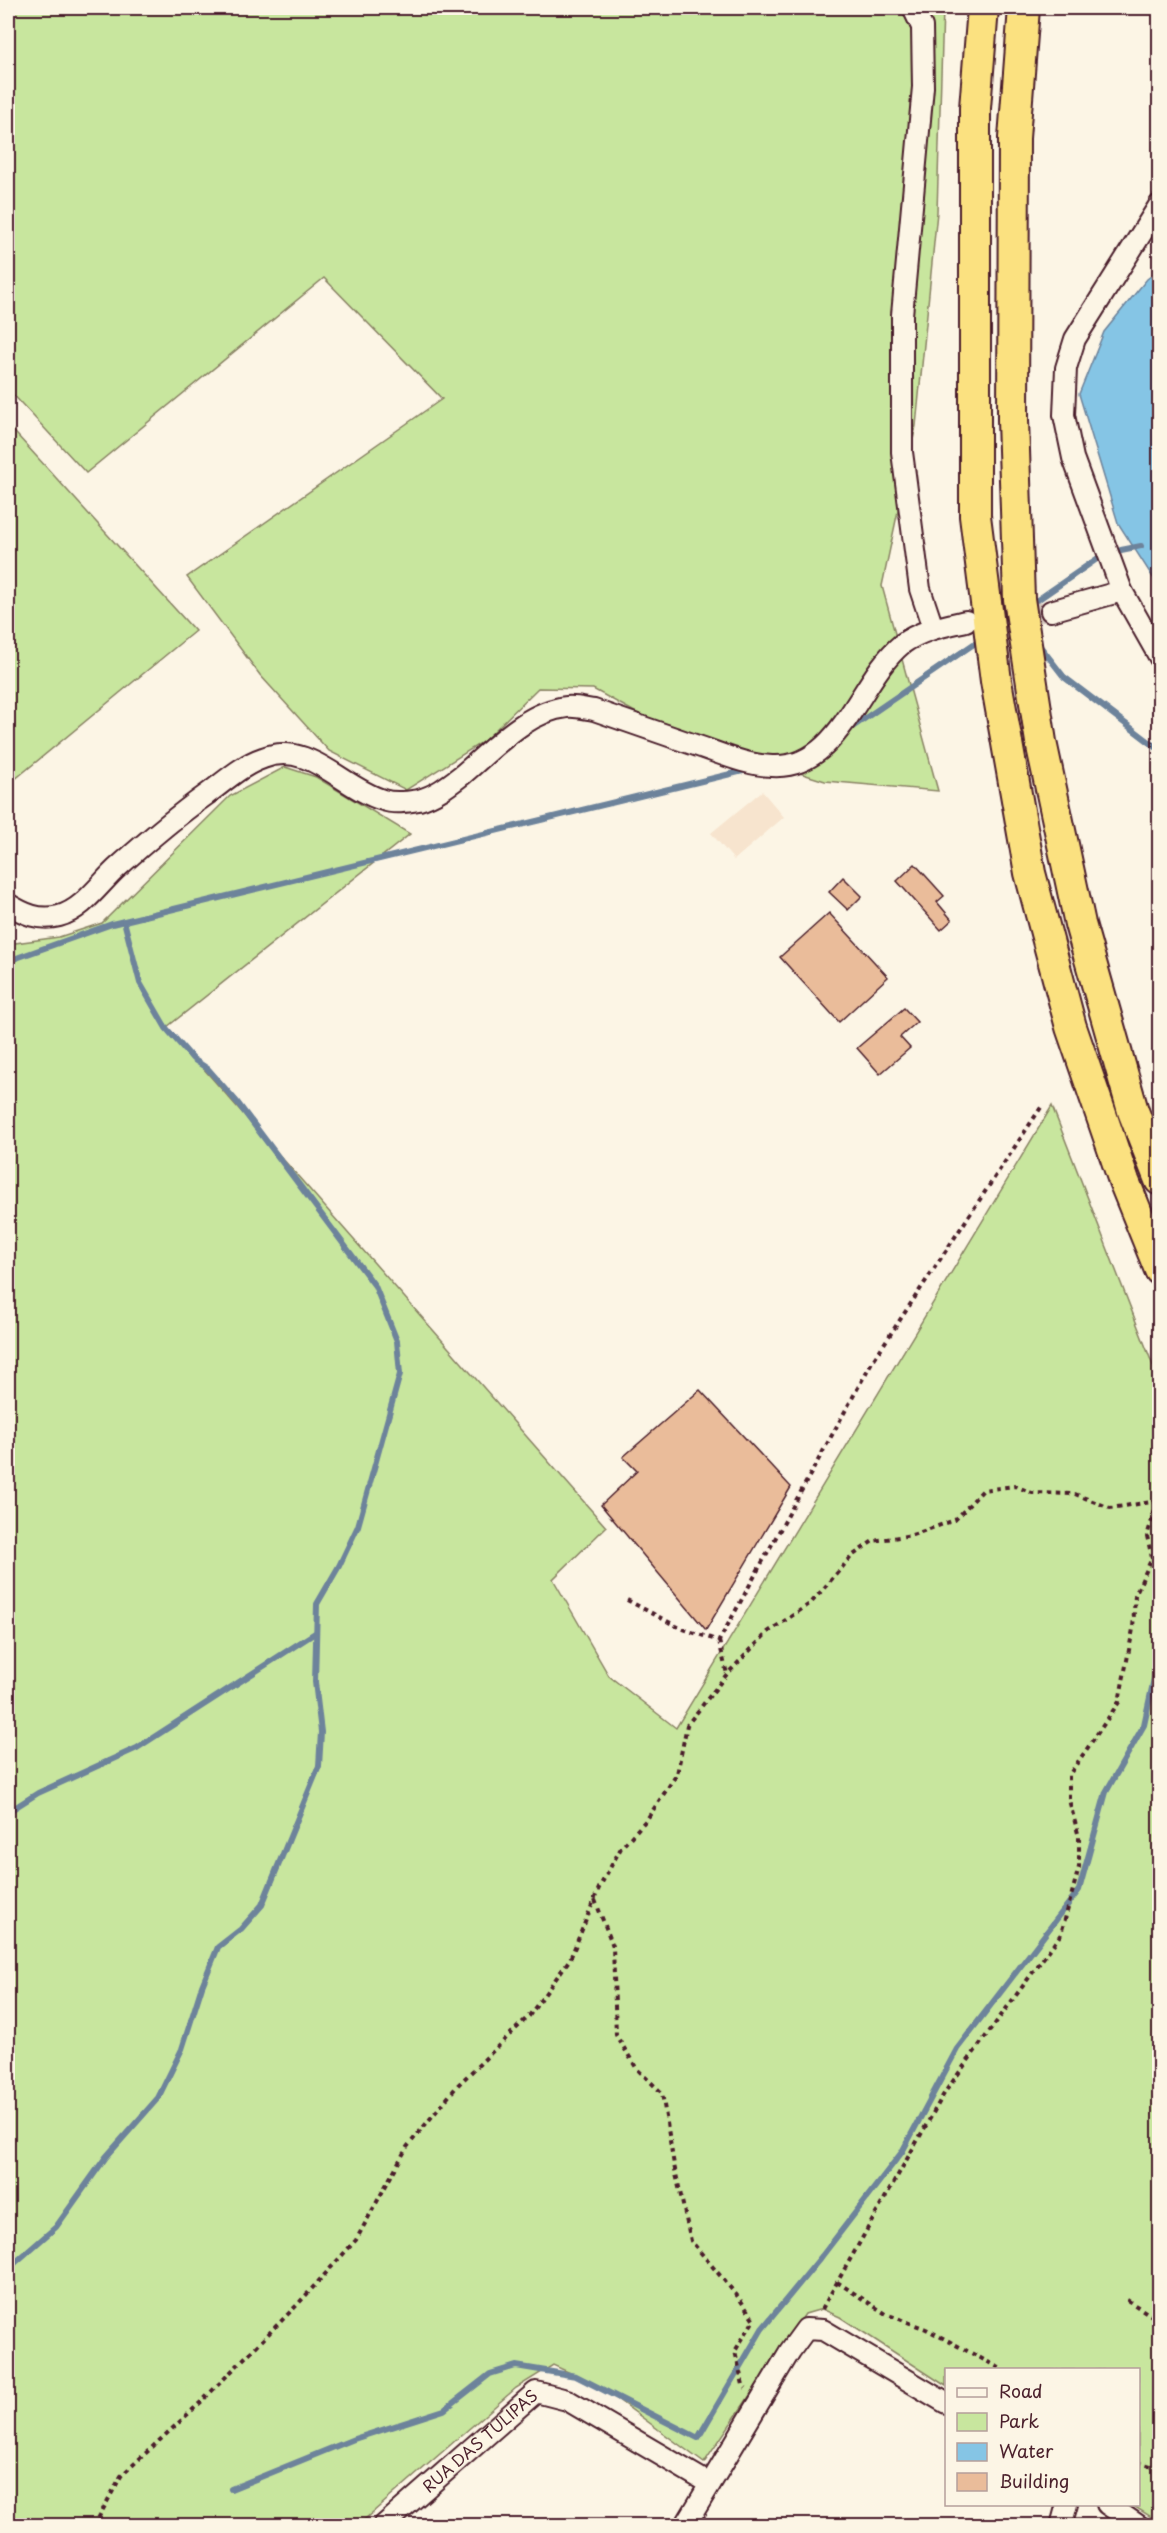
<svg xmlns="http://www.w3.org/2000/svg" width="1167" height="2533" font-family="'Playpen Sans',sans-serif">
	<rect width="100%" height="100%" fill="#fcf5e5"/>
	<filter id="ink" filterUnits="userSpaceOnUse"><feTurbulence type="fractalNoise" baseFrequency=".0167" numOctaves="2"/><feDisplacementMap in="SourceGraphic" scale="12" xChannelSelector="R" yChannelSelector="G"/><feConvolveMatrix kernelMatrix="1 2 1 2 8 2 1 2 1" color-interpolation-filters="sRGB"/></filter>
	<g filter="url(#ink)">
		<path fill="#f7e4ce" d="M762,791L784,817L734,860L711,833Z"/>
		<g fill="#c8e69e" stroke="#898264" stroke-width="1.5">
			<path d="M8,8H943L937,212L916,426L882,586L938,791L825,781L675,734L593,689L538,688L484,741L406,790L329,751L260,675L187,577L442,399L324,278L86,473L8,389Z"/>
			<path d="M8,425L195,631L8,785Z"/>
			<path d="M285,767L316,777L410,834L167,1027L606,1527L553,1579L609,1676L676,1728L1052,1106L1159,1381V2522L1132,2505L1138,2504V2370H946V2386L840,2317L822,2309L805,2314L704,2463L599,2386L553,2365L516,2388L358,2525L8,2526V944L59,937L102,923L230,796Z"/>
		</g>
		<path fill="#85c5e5" stroke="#6d839b" stroke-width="1.5" d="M1159,270V587L1118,523L1079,394L1104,332L1147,279Z"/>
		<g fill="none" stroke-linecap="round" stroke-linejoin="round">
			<g stroke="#6d839b" stroke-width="6">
				<path d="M1121,550L1141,546"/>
				<path d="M1036,601L1104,554"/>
				<path d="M1040,646L1064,677L1160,750"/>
				<path d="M845,732L981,639"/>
				<path d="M8,961L112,924L747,770"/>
				<path d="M8,1812L38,1793L137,1748L315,1633"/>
				<path d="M8,2269L56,2227L106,2157L158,2098L182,2049L202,1986L218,1947L241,1929L262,1905L319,1766L321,1732L315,1682L317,1604L339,1566L358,1526L400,1374L397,1341L375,1286L237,1102L208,1069L193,1059L166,1028L140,983L124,921"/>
				<path d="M231,2489L354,2439L444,2410L490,2374L516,2366L576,2376L698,2438L762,2329L822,2256L902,2152L957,2049L1079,1890L1106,1792L1144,1725L1160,1651"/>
			</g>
		</g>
		<g fill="#eabc9a" stroke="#4a1f2b" stroke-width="1.5">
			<path d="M915,864L944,896L937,902L952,920L941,930L897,881Z"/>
			<path d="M843,877L862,896L848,910L829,892Z"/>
			<path d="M829,913L888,977L839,1022L780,957Z"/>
			<path d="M904,1008L917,1022L900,1037L910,1048L880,1074L857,1048Z"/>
			<path d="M700,1390L791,1487L706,1630L601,1505L637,1471L623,1457Z"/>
		</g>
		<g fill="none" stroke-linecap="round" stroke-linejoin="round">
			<path stroke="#d8cac0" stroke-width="20" stroke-dasharray="20 10" stroke-linecap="butt" d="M978,620L1051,611"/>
			<g stroke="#4a1f2b" stroke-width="24">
				<g id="minor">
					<path d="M913,8L922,27L923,87L902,315V452L920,589L933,628"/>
					<path d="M1160,204L1075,339L1066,368L1064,415L1073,458L1122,591L1160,658"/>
					<path d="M1051,611L1122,591"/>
					<path d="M8,904C24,914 39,921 59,916C83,910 100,883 118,867C146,842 175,817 206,795C224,782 242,765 263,758C309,740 342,788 383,800C394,804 407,802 419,800C435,796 449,785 462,775C492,750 526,711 567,707C576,706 586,709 594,710C629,722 663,734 698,746C722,754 746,765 772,766C840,770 858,680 902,644C921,630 944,626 966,621"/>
					<path d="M1107,2504L1139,2526"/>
					<path id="s1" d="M383,2526L536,2392L567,2400L710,2484"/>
					<path d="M685,2526L790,2351L806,2329L823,2330L946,2403"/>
					<path d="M1061,2526L1067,2504"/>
				</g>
			</g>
			<g stroke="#4a1f2b" stroke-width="34">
				<g id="highway">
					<path d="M983,8L975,108V516L996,681L1030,873L1071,1027L1124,1181L1160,1270"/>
					<path d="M1024,8L1014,138L1013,420L1019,599L1041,742L1080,924L1133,1111L1160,1180"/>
				</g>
			</g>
			<g stroke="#4a1f2b" stroke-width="4" stroke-dasharray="4.5 4.5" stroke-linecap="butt">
				<path d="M627,1600L680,1628L719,1641L872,1362L1042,1106"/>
				<path d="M719,1641L727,1674"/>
				<path d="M595,1900L613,1946L616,2035L637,2069L662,2093L674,2165L691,2241L739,2298L754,2320L735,2351L743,2385L746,2388"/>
				<path d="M837,2282L886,2314L926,2329L1003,2370"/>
				<path d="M1127,2300L1160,2321"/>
				<path d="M822,2309L945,2092L1061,1934L1079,1867V1837L1069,1800V1775L1119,1702L1133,1629L1135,1595L1152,1558L1147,1536L1158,1501"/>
				<path d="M1138,2462L1160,2469"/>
				<path d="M94,2526L121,2476L201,2402L297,2305L356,2240L407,2147L458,2085L529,2016L570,1959L599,1888L621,1848L647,1819L677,1774L687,1725L727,1674L768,1632L811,1603L852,1556L873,1541L912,1535L955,1520L983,1490L1015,1486L1032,1493L1075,1494L1110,1508L1159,1501"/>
			</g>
			<use href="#minor" stroke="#fcf5e5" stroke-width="20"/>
			<use href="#highway" stroke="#fbe180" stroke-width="30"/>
		</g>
	</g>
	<g text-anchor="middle" stroke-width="4.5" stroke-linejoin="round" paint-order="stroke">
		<g font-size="16" fill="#4a1f2b" stroke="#fcf5e5">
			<text dy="6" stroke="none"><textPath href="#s1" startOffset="129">RUA DAS TULIPAS</textPath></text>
		</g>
	</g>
	<rect width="1167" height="2533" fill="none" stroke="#fcf5e5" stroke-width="30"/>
	<rect x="15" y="15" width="1137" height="2503" fill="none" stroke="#4a1f2b" stroke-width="2" filter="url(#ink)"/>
	<rect x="945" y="2368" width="195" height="138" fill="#fcf5e5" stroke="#b59f9b" stroke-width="1.5"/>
	<rect x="957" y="2388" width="30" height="9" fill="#fcf5e5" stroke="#b59f9b" stroke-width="1.5"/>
	<text x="999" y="2398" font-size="18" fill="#4a1f2b">Road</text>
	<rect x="957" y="2413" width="30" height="18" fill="#c8e69e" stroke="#b59f9b" stroke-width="1.5"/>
	<text x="999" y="2428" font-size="18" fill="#4a1f2b">Park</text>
	<rect x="957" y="2443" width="30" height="18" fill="#85c5e5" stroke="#b59f9b" stroke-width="1.5"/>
	<text x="999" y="2458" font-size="18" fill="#4a1f2b">Water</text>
	<rect x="957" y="2473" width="30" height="18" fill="#eabc9a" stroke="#b59f9b" stroke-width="1.5"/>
	<text x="999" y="2488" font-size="18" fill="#4a1f2b">Building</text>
</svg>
